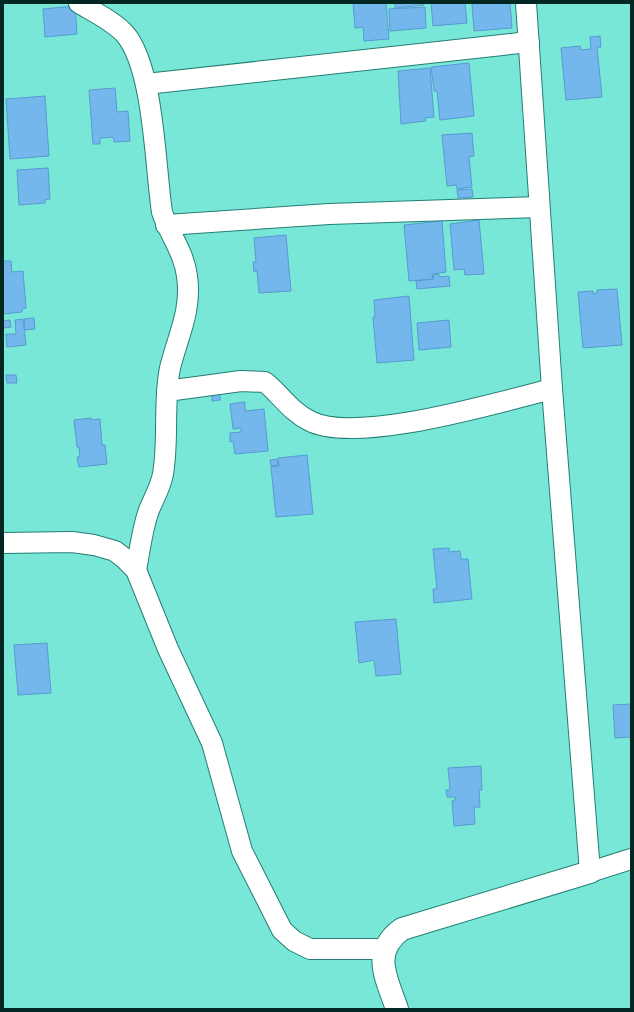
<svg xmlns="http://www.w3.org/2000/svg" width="634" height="1012" font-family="'IBM Plex Sans',sans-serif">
	<rect width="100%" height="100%" fill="#78e7d7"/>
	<g fill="#73b7ed" stroke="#579bd0">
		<path d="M353,3H386L389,39L364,41L363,27L355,28Z"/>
		<path d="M395,3H424V5L395,8Z"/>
		<path d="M431,3H465L467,23L433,26Z"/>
		<path d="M487,3H510L512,28L474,31L472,4Z"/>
		<path d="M75,6L77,34L45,37L43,9Z"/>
		<path d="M425,7L426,28L390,31L389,9Z"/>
		<path d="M600,36L601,47H597L602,97L566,100L561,48L580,46L581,50L591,49L590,37Z"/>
		<path d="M469,63L474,116L440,120L437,91H434L431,67Z"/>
		<path d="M430,68L434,117L425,118L426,121L401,124L398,71Z"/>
		<path d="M115,88L117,112L128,111L130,141L114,142L113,137L100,138V144H93L89,90Z"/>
		<path d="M45,96L49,156L10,159L6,99Z"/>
		<path d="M472,133L474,156L469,157L472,187L457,189L456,185L447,186L442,135Z"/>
		<path d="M48,168L50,199L45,200V203L19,205L17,170Z"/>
		<path d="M472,189L473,197L458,198L457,190Z"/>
		<path d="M479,220L484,274L465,275L464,269L454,270L450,224Z"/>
		<path d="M442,221L446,272L432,274L433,279L409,281L404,225Z"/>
		<path d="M286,235L291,291L259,293L257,271L254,272L253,262H256L254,238Z"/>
		<path d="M3,261H11L12,272L23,271L26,308L22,309V312L3,314Z"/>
		<path d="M439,274V277L449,276L450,286L417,289L416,281L434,279L433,275Z"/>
		<path d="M617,289L622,345L583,348L578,292L593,291V294L597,293V290Z"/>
		<path d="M409,296L414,360L377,363L373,317H375L374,300Z"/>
		<path d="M34,318L35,329L25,330L24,319Z"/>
		<path d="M23,319L26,345L7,347L6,334H16L15,320Z"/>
		<path d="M10,320L11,327L3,328V321Z"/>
		<path d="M449,320L451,347L419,350L417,323Z"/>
		<path d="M6,375H16L17,383H7Z"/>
		<path d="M212,394H220V400L212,401Z"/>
		<path d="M245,402V411L264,409L268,451L235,454L233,441L230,442V433L241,432V428L233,429L230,404Z"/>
		<path d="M91,418V420L100,419L102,445H105L107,464L79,467L77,457H80L79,447H77L74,420Z"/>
		<path d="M307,455L313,514L276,517L271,467L279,466L278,458Z"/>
		<path d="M277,459L278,465L271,466L270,460Z"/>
		<path d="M449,548V552L460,551L461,559H468L472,599L434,603L433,589H437L433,549Z"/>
		<path d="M396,619L401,674L376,676L374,660L359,663L355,622Z"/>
		<path d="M47,643L51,693L18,695L14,645Z"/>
		<path d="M631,704V737L615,738L613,705Z"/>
		<path d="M481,766L482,790H479L480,807H474L475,824L454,826L452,801L455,800V797H447L446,790H450L448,768Z"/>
	</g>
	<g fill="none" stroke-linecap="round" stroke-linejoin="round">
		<g stroke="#247e73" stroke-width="22">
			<g id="minor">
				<path d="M79,3C94,12 113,21 125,34C154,68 155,166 162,212C169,234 184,252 187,276C192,311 178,335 170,368C163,402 169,439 163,474C161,486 154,498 149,510C142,529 140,550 136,570"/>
				<path d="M526,3L552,389L590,872L631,859"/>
				<path d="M146,84L529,42"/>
				<path d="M166,225L329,214L539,207"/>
				<path d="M167,391L241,381L265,382C281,395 291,412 310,421C356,445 499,402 552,389"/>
				<path d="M3,543L72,542L94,545L115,551L124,558L136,570L168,649L212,743L242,851L282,930L294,941L310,949H385"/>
			</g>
		</g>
		<g stroke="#247e73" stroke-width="24">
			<path id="tertiary" d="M397,1009C387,979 370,952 402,929L590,872"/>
		</g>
		<use href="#minor" stroke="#fff" stroke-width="20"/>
		<use href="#tertiary" stroke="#fff" stroke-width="22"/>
	</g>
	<rect width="634" height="1012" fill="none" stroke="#032824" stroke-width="8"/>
</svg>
